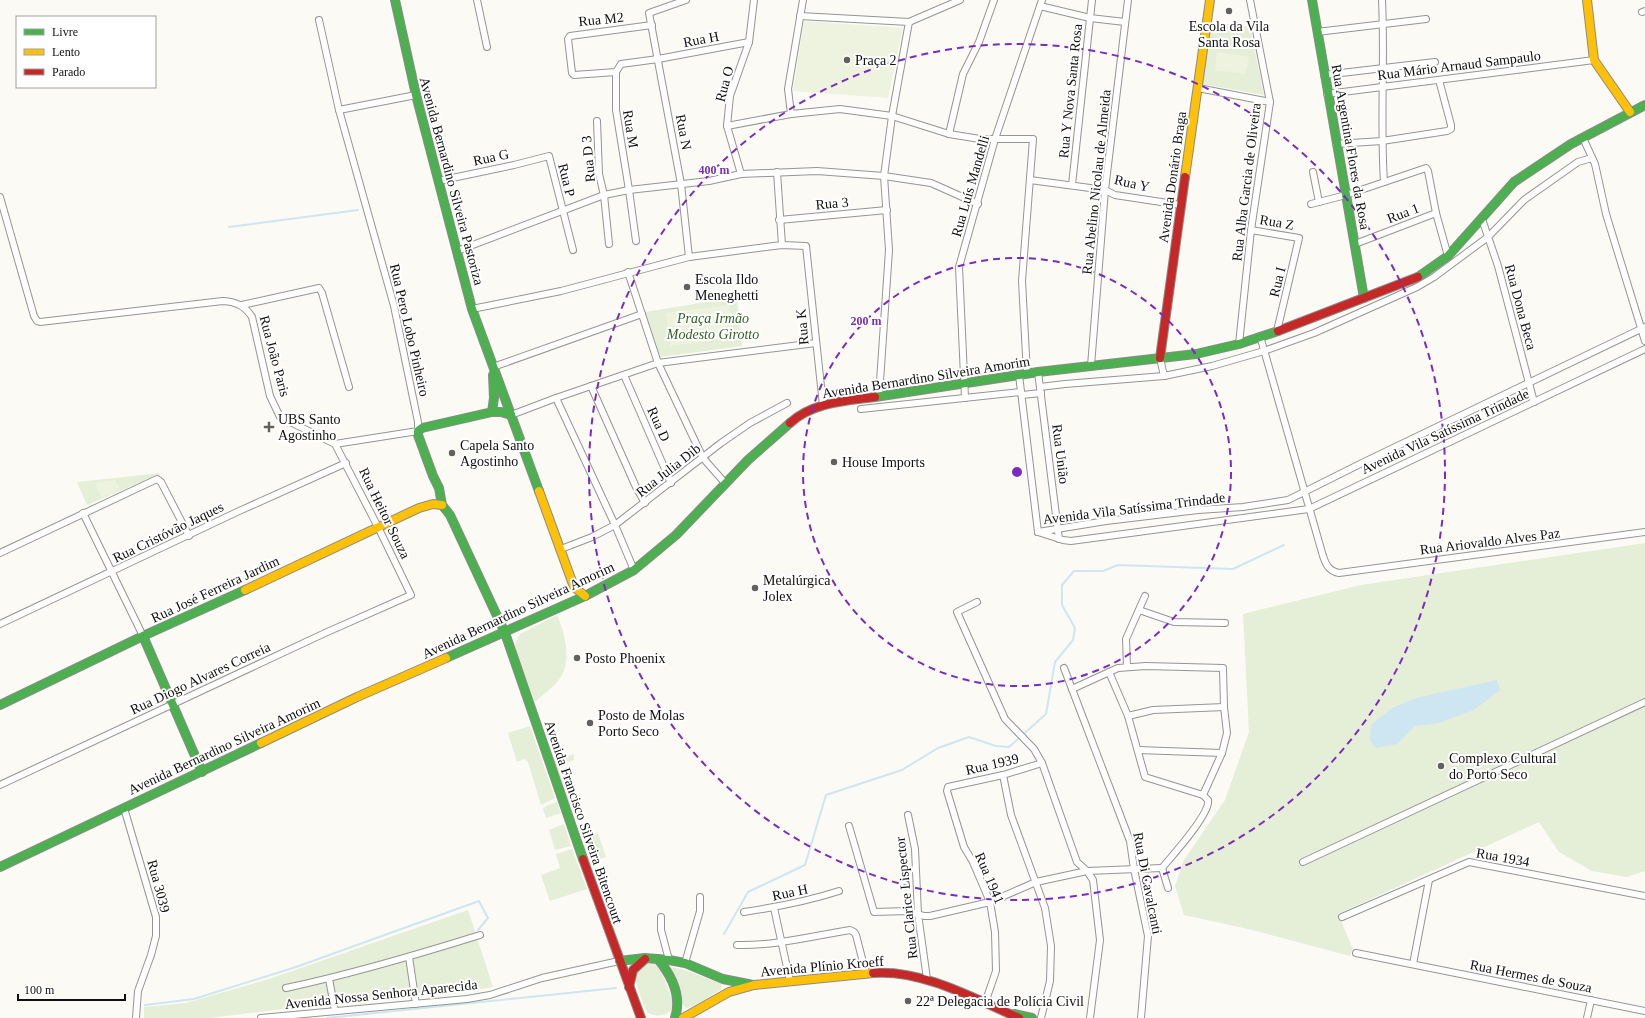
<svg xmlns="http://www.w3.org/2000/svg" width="1645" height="1018" font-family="Georgia,serif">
	<rect width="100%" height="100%" fill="#fbfaf5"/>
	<g fill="#e5eed7">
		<path d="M1210,22L1250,27L1264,95L1202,84Z"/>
		<path d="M737,297L742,346L660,357L645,312Z"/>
		<path d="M162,473L87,505L77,482Z"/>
		<path d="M1645,543V871L1627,877L1592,871L1559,852L1539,822L1338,914L1353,949L1350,956L1248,929L1184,915L1175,886L1184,860L1225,800L1249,732L1243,614L1361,585Z"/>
		<path d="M557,615C565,634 573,663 558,681C551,689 542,695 535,702L516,651L515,645L520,634Z"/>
		<path d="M530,726L555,798L541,805L528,762L525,759L517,762L508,733Z"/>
		<path d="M574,754V760L561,764L572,806L567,803L553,760Z"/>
		<path d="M557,802L561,813L546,818L543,809L546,806Z"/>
		<path d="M564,824L571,846L555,850L549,830Z"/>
		<path d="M598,833L606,857L588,863L583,848L588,836Z"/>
		<path d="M572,849L587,889L550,901L541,875L560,868L556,854Z"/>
		<path d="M468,910L493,987L459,993L315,1005L209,1018H144V1007L186,1003L269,979Z"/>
		<path d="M644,964H655L660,968L673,1002C674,1016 656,1018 648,1013C645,1009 635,982 635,978C635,975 636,971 637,969Z"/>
		<path d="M669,967L682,969L720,983L722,986L721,989L697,1005L687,1008L683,1005Z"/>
	</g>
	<g fill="#eef3e0">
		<path d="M804,21L903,28L888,98L793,91Z"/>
		<path d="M1217,52L1249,57L1246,74L1215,70Z"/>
		<path d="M729,305L733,338L670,346L666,313Z"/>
		<path d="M115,480L120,490L102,498L95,483Z"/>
	</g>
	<path fill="#cee6f2" d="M1497,680L1500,690L1474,710L1439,723L1415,726L1397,744L1376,748L1370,740L1371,725L1392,708L1416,698Z"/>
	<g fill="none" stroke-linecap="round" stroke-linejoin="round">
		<g stroke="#cee6f2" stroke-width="2">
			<path d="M229,227L358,210"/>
			<path d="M724,934L748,892L805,865L826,795L902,770L938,748L969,737L996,746L1009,747L1046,714L1055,662L1073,640L1075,628L1062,605V585L1074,571H1103L1118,565L1233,569L1284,545"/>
			<path d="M145,1005L194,999L296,967L479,901L488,918L478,930"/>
			<path d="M327,1018L616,988"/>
		</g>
		<g stroke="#959593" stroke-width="8">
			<g id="street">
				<path d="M477,0L487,47"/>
				<path d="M686,0L649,13L681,184L689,257"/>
				<path d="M1382,0C1385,61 1380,121 1384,182"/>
				<path d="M1040,6L1090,18L1125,22"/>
				<path d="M1642,12L1645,11"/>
				<path d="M800,16L909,22L960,0"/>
				<path d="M1317,32L1426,19"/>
				<path d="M616,72L574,75L572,73L568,39L570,36L652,25"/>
				<path d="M1324,75L1435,62"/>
				<path d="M1198,88L1270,102"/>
				<path d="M1327,94L1594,60"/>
				<path d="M339,110L416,95"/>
				<path d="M791,114L788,89L803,0"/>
				<path d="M597,121L599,174L604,195L609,244"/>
				<path d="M727,126L791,114L840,109L892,116L949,134L980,139H1033L1022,281L1027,374"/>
				<path d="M949,134L963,74L979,42L994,0"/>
				<path d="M1583,138L1595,164L1606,214L1645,341"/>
				<path d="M1336,144L1382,141L1447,131L1451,129V125L1439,80"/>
				<path d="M777,172L782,245"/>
				<path d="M1313,172L1319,202"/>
				<path d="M741,174L727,126L730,96L749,42L754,0"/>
				<path d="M1030,180L1105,190L1115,195L1181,205"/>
				<path d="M438,181L514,165L549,156L573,250"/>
				<path d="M1072,185L1092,0"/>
				<path d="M0,197L34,316L37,321L40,322L223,301C237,302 245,306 252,317L270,396L280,417L335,444L418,431V422L394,306L339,110L319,20"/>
				<path d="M1311,204L1346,195L1426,168L1428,171L1436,213L1448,256"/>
				<path d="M1482,219L1498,266L1534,402"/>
				<path d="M779,220L887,210"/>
				<path d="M1251,230L1299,238L1277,331"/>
				<path d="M636,241L629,190L616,110V72L621,64L658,59L749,42"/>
				<path d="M1355,244L1436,213"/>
				<path d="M457,251L604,195L629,190L709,181L741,174L817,171L884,176L931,183L978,204"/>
				<path d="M628,272L658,363L703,458L725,483"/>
				<path d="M242,305L319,288L322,293L349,387"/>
				<path d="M472,309L561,291L689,257L782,245L806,246L823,405"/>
				<path d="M1260,336L1323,556C1326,565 1329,571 1339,573L1645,532"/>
				<path d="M1239,344L1251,230L1270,102L1250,0"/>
				<path d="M1160,358L1164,376"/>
				<path d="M1091,366L1105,190L1128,0"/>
				<path d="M493,367L642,314"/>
				<path d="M1038,372L1059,539"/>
				<path d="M624,375L671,483"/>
				<path d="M1019,375L1038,532"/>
				<path d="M591,386L636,487L645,503"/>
				<path d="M1040,387L1065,384L1164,376L1212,366L1264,351L1314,333L1417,287L1434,277L1488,237L1524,200L1578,162L1592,158"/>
				<path d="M1022,395L1041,393"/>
				<path d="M879,396L889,250L884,176L892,116L909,22"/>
				<path d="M556,398L615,525L634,570"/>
				<path d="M965,398L959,267L995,139L1042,0"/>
				<path d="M861,409L1021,392"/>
				<path d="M511,415L556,398L658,363L816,343"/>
				<path d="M83,513L143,636"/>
				<path d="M1038,532L1106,521L1198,510L1243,507L1288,500L1364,462L1645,327"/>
				<path d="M1038,532L1063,540L1071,541L1309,509L1645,349"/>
				<path d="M561,549L592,537L615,525L721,443L750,423L787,403"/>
				<path d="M0,553L157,479L161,482L189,536"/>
				<path d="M977,602L957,612L1005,719L1034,749L1042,763L1077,862L1087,871L1093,880L1100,940L1090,1018"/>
				<path d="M1139,610L1174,622L1225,623"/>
				<path d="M0,624L237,512L346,463"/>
				<path d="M1127,667L1126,639L1145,596"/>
				<path d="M1064,668L1130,841L1134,869L1148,936L1141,1018"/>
				<path d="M1109,672L1128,716L1145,777L1203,795L1208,800C1211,813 1172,856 1162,868"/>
				<path d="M1072,689L1118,668L1146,666L1223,668L1224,707L1227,733L1222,753L1203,795"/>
				<path d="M1128,716L1153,710L1224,707"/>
				<path d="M1138,750L1222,753"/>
				<path d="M1003,775L1011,815L1045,908L1051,946L1050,981L1041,1018"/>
				<path d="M0,785L325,633L411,595L378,527L335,444"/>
				<path d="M124,808L156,917V936L151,955L138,991L136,1018"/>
				<path d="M908,815L915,849L918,914L927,979"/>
				<path d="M849,826L874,912L908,911L924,916H930L990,902L1036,882L1087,871L1162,868"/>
				<path d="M1303,862L1645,702"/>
				<path d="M1162,868L1168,888"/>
				<path d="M774,908L790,981"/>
				<path d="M744,912C777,907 808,901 839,891"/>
				<path d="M661,917V930L669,960"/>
				<path d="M1342,917L1469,862L1645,896"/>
				<path d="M737,945C775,946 812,936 850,930L854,932L856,935L866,974"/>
				<path d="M1356,953L1645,1011"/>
				<path d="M409,957L416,1004"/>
				<path d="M685,963L700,911V897"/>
				<path d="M1413,964L1429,880"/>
				<path d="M329,979L335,1011"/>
				<path d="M286,988C352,974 416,955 480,935"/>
				<path d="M985,1003L996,971L995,932L990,902L973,862L964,847L947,791L948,787L1003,775L1042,763"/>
				<path d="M261,1018L467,999L490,995L542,978L619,961"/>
				<path d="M1587,1018L1591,1000"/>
			</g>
		</g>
		<g stroke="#8c8b89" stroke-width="10">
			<g id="fast">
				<path d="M395,0L416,95L472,309L539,491"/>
				<path d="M1312,0L1364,298"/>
				<path d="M1418,277L1448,256L1514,182L1571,144L1645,105"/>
				<path d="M875,397L1038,372L1196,354L1239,344L1278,331"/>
				<path d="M492,412L494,398L493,375"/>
				<path d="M511,415L501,412H492L422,428L418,431V435L433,476L439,488L442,505L450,515L505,633L583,859"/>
				<path d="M143,636L202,772"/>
				<path d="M446,658L585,596L634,570L676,535L748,460L790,423"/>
				<path d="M0,705L143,636L245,590"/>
				<path d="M0,867L261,743"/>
				<path d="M658,959C672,976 682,996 675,1018"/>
				<path d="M619,961L645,958L669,960L685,963L723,979L753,985"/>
				<path d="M1014,1014L1032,1018"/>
			</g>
		</g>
		<g stroke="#8c8b89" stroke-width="10">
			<g id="slow">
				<path d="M1587,0L1594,60L1630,112"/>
				<path d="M1185,177L1210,0"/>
				<path d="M539,491L574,587L585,596"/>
				<path d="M245,590L419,508L433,504L442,505"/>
				<path d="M261,743L357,697L446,658"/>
				<path d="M683,1018L729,992L754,985L873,973"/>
			</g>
		</g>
		<g stroke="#8c8b89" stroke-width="10">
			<g id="jam">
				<path d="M1278,331L1418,277"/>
				<path d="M1160,358L1185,177"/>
				<path d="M790,423C813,402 846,401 875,397"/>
				<path d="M583,859L641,1018"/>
				<path d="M873,973C922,969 975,999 1019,1018"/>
				<path d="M629,987L633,970L645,959"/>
			</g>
		</g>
		<use href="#street" stroke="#fefefe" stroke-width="6"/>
		<use href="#fast" stroke="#4caf50" stroke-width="8"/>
		<use href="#slow" stroke="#ffc107" stroke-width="8"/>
		<use href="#jam" stroke="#c62828" stroke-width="8"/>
	</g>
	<g fill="none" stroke="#7b2cbf" stroke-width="2" stroke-dasharray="7 5">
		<circle cx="1017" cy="472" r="214"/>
		<circle cx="1017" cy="472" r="428"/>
	</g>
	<g fill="#626160" stroke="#fff" stroke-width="1.5">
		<circle cx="1229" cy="11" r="4"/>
		<circle cx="847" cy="60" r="4"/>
		<circle cx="687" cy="287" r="4"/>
		<path d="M267 421h4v4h4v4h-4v4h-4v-4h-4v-4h4z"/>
		<circle cx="452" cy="453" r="4"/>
		<circle cx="834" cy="462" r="4"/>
		<circle cx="755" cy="588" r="4"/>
		<circle cx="577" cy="658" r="4"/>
		<circle cx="590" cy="723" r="4"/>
		<circle cx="1441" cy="766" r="4"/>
		<circle cx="908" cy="1001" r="4"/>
	</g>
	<g text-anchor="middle" stroke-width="4" stroke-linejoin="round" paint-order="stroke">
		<g font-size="14" fill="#0f0f0f" stroke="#fff">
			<text transform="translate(601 19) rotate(-6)" y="5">Rua M2</text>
			<text transform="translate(701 39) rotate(-11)" y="5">Rua H</text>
			<text transform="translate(1459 65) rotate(-7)" y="5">Rua Mário Arnaud Sampaulo</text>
			<text transform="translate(724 84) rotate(-75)" y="5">Rua O</text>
			<text transform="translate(1070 91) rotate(-84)" y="5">Rua Y Nova Santa Rosa</text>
			<text transform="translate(631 129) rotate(81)" y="5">Rua M</text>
			<text transform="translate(684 132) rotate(79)" y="5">Rua N</text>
			<text transform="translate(1351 147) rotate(80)" y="5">Rua Argentina Flores da Rosa</text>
			<text transform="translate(491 157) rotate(-12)" y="5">Rua G</text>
			<text transform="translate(588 159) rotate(-95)" y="5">Rua D 3</text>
			<text transform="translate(1172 177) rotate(-82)" y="5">Avenida Donário Braga</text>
			<text transform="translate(567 180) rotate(76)" y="5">Rua P</text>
			<text transform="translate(452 181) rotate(75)" y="5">Avenida Bernardino Silveira Pastoriza</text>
			<text transform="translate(1096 182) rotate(-84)" y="5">Rua Abelino Nicolau de Almeida</text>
			<text transform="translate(1246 182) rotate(-83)" y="5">Rua Alba Garcia de Oliveira</text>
			<text transform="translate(1132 183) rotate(13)" y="5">Rua Y</text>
			<text transform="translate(970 186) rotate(-74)" y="5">Rua Luís Mandelli</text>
			<text transform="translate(832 203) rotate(-5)" y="5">Rua 3</text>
			<text transform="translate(1403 213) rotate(-21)" y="5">Rua 1</text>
			<text transform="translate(1277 222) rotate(10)" y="5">Rua Z</text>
			<text transform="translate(1277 282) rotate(-76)" y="5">Rua I</text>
			<text transform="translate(1521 307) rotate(75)" y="5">Rua Dona Beca</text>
			<text transform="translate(802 327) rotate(-95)" y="5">Rua K</text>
			<text transform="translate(410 330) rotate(77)" y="5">Rua Pero Lobo Pinheiro</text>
			<text transform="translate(275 356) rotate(75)" y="5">Rua João Paris</text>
			<text transform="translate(926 377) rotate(-9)" y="5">Avenida Bernardino Silveira Amorim</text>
			<text transform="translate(659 424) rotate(66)" y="5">Rua D</text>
			<text transform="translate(1445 431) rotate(-25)" y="5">Avenida Vila Satíssima Trindade</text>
			<text transform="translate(1061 454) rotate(83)" y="5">Rua União</text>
			<text transform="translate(668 470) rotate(-38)" y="5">Rua Julia Dib</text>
			<text transform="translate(1134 508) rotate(-7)" y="5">Avenida Vila Satíssima Trindade</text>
			<text transform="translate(385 513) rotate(64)" y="5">Rua Heitor Souza</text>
			<text transform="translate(168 532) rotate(-26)" y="5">Rua Cristóvão Jaques</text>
			<text transform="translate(1490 541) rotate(-7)" y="5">Rua Ariovaldo Alves Paz</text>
			<text transform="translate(215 589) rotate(-25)" y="5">Rua José Ferreira Jardim</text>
			<text transform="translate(518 610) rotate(-25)" y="5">Avenida Bernardino Silveira Amorim</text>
			<text transform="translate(200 678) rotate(-25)" y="5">Rua Diogo Alvares Correia</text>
			<text transform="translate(224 746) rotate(-25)" y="5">Avenida Bernardino Silveira Amorim</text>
			<text transform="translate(992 764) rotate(-13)" y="5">Rua 1939</text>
			<text transform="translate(584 822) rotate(71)" y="5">Avenida Francisco Silveira Bitencourt</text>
			<text transform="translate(1503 857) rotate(10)" y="5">Rua 1934</text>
			<text transform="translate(990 878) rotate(67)" y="5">Rua 1941</text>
			<text transform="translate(1148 883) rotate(79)" y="5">Rua Di Cavalcanti</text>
			<text transform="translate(159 886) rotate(75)" y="5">Rua 3039</text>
			<text transform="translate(790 892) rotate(-12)" y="5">Rua H</text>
			<text transform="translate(906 898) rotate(-96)" y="5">Rua Clarice Lispector</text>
			<text transform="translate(822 966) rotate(-5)" y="5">Avenida Plínio Kroeff</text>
			<text transform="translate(1531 976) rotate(11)" y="5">Rua Hermes de Souza</text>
			<text transform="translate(381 994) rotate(-6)" y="5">Avenida Nossa Senhora Aparecida</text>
		</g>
		<g font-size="14" fill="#0f0f0f" stroke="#fff" text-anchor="start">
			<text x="1229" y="31" text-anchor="middle">Escola da Vila<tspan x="1229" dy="16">Santa Rosa</tspan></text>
			<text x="855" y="65">Praça 2</text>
			<text x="695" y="284">Escola Ildo<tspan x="695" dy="16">Meneghetti</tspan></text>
			<text x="278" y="424">UBS Santo<tspan x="278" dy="16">Agostinho</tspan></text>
			<text x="460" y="450">Capela Santo<tspan x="460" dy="16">Agostinho</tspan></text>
			<text x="842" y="467">House Imports</text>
			<text x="763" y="585">Metalúrgica<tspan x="763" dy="16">Jolex</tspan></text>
			<text x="585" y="663">Posto Phoenix</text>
			<text x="598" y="720">Posto de Molas<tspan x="598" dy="16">Porto Seco</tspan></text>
			<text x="1449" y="763">Complexo Cultural<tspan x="1449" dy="16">do Porto Seco</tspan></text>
			<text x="916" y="1006">22ª Delegacia de Polícia Civil</text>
		</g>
		<g font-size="14" font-style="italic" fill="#326125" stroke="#fff">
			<text x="713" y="323">Praça Irmão<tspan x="713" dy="16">Modesto Girotto</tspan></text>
		</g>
	</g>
	<circle cx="1017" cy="472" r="6" fill="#7b2cbf" stroke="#fff" stroke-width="2"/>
	<g font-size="12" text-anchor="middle" font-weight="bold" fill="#7b2cbf" stroke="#fff" stroke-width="4" stroke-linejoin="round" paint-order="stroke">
		<text x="714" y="174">400 m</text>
		<text x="866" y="325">200 m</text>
	</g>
	<rect x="16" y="16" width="140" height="72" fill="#ffffff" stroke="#9f9f9f"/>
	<rect x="24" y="29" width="20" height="6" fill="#4caf50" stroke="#9f9f9f"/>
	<text x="52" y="36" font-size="12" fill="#0f0f0f">Livre</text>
	<rect x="24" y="49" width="20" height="6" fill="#ffc107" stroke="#9f9f9f"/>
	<text x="52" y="56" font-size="12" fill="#0f0f0f">Lento</text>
	<rect x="24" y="69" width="20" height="6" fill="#c62828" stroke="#9f9f9f"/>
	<text x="52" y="76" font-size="12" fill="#0f0f0f">Parado</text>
	<path d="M18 994v6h107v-6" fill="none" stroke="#0f0f0f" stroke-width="2"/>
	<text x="24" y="994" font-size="12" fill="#0f0f0f" stroke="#ffffff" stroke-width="3" paint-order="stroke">100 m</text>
</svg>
